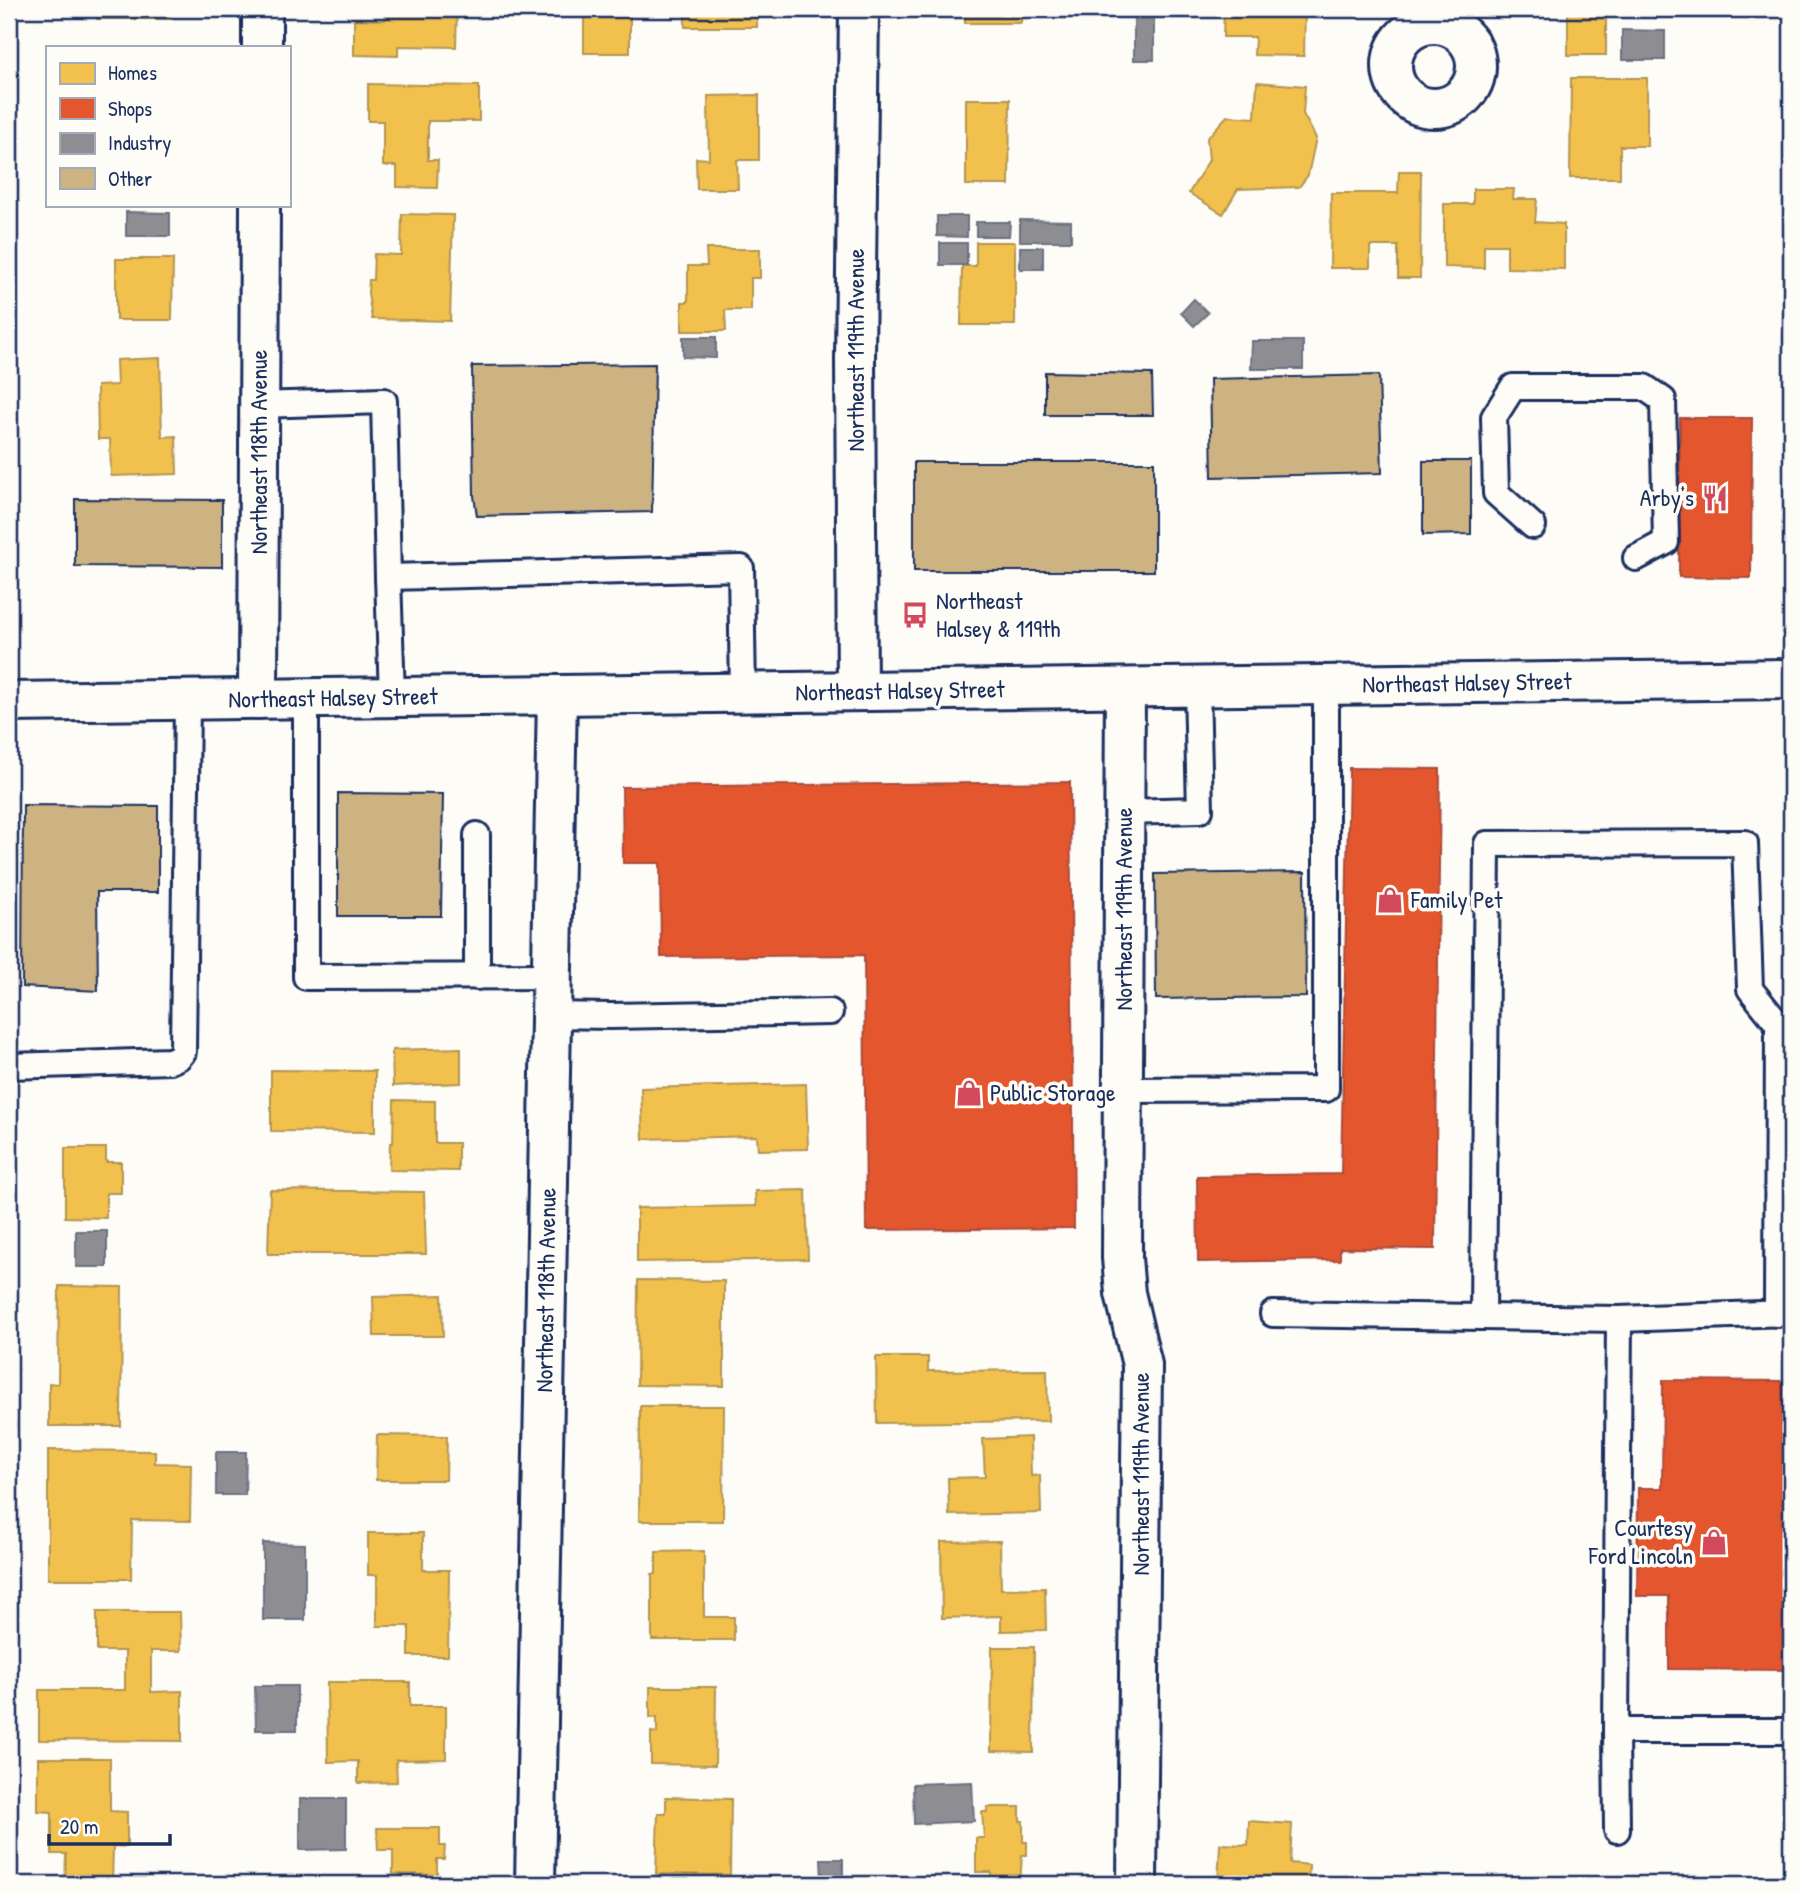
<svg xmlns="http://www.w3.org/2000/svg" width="1800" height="1893" font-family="'Patrick Hand',sans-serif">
	<rect width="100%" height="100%" fill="#fdfcf7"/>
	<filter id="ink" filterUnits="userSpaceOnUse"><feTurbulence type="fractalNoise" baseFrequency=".0143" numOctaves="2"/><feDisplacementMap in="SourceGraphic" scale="14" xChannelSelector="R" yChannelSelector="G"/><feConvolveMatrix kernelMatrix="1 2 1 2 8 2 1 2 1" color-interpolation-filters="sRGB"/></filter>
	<g filter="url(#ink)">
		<g fill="#f2c14e" stroke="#b29553" stroke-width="2">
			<rect x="97" y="9" width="73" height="10"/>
			<path d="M386,9H457L456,47L398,46V56L354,55V19L385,20Z"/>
			<rect x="584" y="9" width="46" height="44"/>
			<rect x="685" y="9" width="72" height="18"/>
			<path d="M965,9H1022L1021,23H965Z"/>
			<path d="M1224,9H1305L1304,56L1254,55L1255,37H1223Z"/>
			<path d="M1568,9H1623V13H1606V55H1568Z"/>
			<path d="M1571,78H1647V146H1620V178H1570Z"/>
			<path d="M1257,82L1305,86L1303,114L1316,138L1308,175L1299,187L1238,189L1223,214L1189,193L1209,160L1207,138L1227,116L1255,118Z"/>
			<path d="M368,84L479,86V121H428V160H438L437,188L397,187V166H383V121H368Z"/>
			<path d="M759,95V160H737L738,189H697L696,158L709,159L708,96Z"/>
			<path d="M966,99H1010L1009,185H966Z"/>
			<path d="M1399,171H1421L1420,278H1398V246H1370V268H1330L1331,193H1398Z"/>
			<path d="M1473,189H1514L1513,199H1537L1535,222L1564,224V269L1507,268V245H1484V268L1444,267V204H1473Z"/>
			<path d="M402,214L453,215L450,321L372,319L368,293L369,280H373L374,254L401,255Z"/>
			<path d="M976,242H1015V325H961L962,266H976Z"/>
			<path d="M706,249H760V278H751V310H725L726,331H682V302H688V266H707Z"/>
			<path d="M116,259H173L172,320H116Z"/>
			<path d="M160,358L162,437L176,436L177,474L111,476L110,439H98L97,386L117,385L116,360Z"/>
			<path d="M461,1048V1083L393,1086L392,1050Z"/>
			<path d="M271,1070L375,1071V1132L271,1131Z"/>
			<path d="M806,1084L808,1149L758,1150L757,1136L643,1139L641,1088Z"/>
			<path d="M394,1100L435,1101V1143H458V1171L389,1170L390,1143H393Z"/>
			<path d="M65,1148H106V1162H121V1193H106V1218L65,1217Z"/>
			<path d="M270,1190L424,1192L426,1254H268Z"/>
			<path d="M806,1190L808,1259L637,1262V1208L756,1206L755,1191Z"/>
			<path d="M638,1280L724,1281V1386L637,1385Z"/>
			<path d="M59,1286L122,1287L121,1426H49V1383L58,1384Z"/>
			<path d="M442,1295L443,1336H374L373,1297Z"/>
			<path d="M876,1357H928V1371L1047,1370L1048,1421L877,1423Z"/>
			<path d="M640,1406H724L723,1521H639Z"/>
			<path d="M377,1435L447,1436L446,1480H376Z"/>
			<path d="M1030,1437L1031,1476L1040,1475L1041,1513L949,1515L948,1478L985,1477L983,1439Z"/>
			<path d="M48,1450L155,1451V1463L191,1464L190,1521L132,1520L131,1579H48Z"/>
			<path d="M368,1533H423V1570H449L448,1656H409V1626H377V1575H368Z"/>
			<path d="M1000,1541L1001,1589L1045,1588L1046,1630L1001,1631V1616L942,1618L941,1542Z"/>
			<path d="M704,1551V1617H734V1640H652V1574H656V1552Z"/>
			<path d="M97,1612H180L181,1651H151V1692L182,1691V1741L39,1740V1690H125V1651H97Z"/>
			<path d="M992,1647H1034L1033,1752L991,1751Z"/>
			<path d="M327,1682H410V1706H446V1759L396,1760L397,1782L358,1783V1761L328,1762Z"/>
			<path d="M650,1687H716L715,1765L651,1764V1732L657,1733V1717L650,1718Z"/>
			<path d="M38,1758H110V1811L127,1812V1847L113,1846L112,1884H65L66,1854H52V1812L38,1811Z"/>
			<path d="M666,1797L731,1799L730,1875L656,1874L658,1813H666Z"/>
			<path d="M987,1807H1020V1821H1023V1842H1027V1855H1022L1020,1884H991V1872H976V1838H984L982,1812H987Z"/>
			<path d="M1249,1821L1292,1824L1290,1863L1309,1865L1308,1884H1218L1220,1844L1248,1845Z"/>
			<path d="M377,1828H440V1846H445L444,1859H437V1875L393,1874V1850H378Z"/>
		</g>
		<g fill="#e4572e" stroke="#a84b3c" stroke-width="2">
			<path d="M1680,418H1752L1751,578L1679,577Z"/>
			<path d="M1349,768L1440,769L1435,1249L1340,1248V1260L1198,1262L1197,1176L1341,1174Z"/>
			<path d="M1070,782L1074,1228L866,1230L864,955L661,957L660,863H623L622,787Z"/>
			<path d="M1663,1380L1791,1381V1670L1669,1669V1596H1637L1638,1488H1662Z"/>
		</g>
		<g fill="#8d8d92" stroke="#6b7182" stroke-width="2">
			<rect x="1134" y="15" width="20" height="45"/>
			<path d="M1622,30L1665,31V60H1622Z"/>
			<path d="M126,212L170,213V236H126Z"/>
			<path d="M937,216H967V237L937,236Z"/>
			<path d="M1020,220L1071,221V241H1020Z"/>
			<path d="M976,222H1010L1009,236H976Z"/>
			<rect x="940" y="243" width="27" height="22"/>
			<rect x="1020" y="247" width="23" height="22"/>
			<path d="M1194,299L1208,313L1194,326L1181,313Z"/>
			<path d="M683,337H716V358L683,357Z"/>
			<path d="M1252,341H1303V369H1251Z"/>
			<rect x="76" y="1231" width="31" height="36"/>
			<path d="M216,1452H246L245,1495H216Z"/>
			<path d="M263,1543L305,1544V1620H263Z"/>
			<path d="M255,1686H297V1730H256Z"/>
			<path d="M972,1782L974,1821L914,1824L913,1784Z"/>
			<path d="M300,1799H346V1849L300,1850Z"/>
			<path d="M821,1859H843V1879L822,1880Z"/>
		</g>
		<g fill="#cdb282" stroke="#1b2f5e" stroke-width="2">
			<path d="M655,364L652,512L477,516L474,496L472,366Z"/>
			<path d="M1045,372L1152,374L1153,415H1045Z"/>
			<path d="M1379,375L1382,473L1212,477L1210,379Z"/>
			<path d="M1423,461H1471V534L1423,535Z"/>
			<rect x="914" y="462" width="240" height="109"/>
			<path d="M75,499L222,500V567L75,566Z"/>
			<path d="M338,793L443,794L441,916H338Z"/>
			<path d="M23,805L158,806V892H97L98,991L22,987Z"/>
			<path d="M1305,872L1306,997L1156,999L1155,874Z"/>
		</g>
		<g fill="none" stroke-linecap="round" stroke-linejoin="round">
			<g stroke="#1b2f5e" stroke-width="30">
				<g id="service">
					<path d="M258,405L384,401L388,577L741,568L743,693"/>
					<path d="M1533,526L1496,493L1494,417L1513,387H1644L1663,400L1666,542L1636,558"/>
					<path d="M388,577L392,697"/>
					<path d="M306,699V977L552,976"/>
					<path d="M1124,812L1200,810L1197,687"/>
					<path d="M477,977V835"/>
					<path d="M551,1015L611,1016L830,1012"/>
					<path d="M9,1066L170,1061L179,1057L183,1052L187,700"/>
					<path d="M1123,1090L1326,1089V685"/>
					<path d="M1273,1314L1619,1319L1791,1313"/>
					<path d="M1483,1317L1487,844L1745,843L1750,989L1778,1024L1777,1314"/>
					<path d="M1619,1319L1616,1731H1791"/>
					<path d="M1616,1731L1617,1830"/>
				</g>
			</g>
			<g stroke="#1b2f5e" stroke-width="44">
				<g id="minor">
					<circle cx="1434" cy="66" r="42"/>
					<path d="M262,47V9"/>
					<path d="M1125,688L1122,1258L1125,1293L1142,1365L1137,1884"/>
					<path d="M857,691L855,360L859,9"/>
					<path d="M258,699L260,205"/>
					<path d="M535,1884L557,695"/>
				</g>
			</g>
			<g stroke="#1b2f5e" stroke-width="44">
				<path id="primary" d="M9,702L1791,679"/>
			</g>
			<use href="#service" stroke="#fdfcf7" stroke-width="24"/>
			<use href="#minor" stroke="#fdfcf7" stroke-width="38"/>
			<use href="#primary" stroke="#fdfcf7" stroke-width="38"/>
		</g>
	</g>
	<defs>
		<g id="restaurant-bare" transform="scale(2.1)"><path d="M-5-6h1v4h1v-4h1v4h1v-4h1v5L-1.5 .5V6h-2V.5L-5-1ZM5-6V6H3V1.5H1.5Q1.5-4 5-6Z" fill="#d1495b" stroke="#fdfcf7" stroke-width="2.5" paint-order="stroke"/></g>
		<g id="bus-bare" transform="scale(2.1)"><path d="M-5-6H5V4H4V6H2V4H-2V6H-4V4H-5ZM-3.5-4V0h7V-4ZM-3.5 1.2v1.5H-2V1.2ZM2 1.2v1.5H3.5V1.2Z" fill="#d1495b" stroke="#fdfcf7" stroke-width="2.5" paint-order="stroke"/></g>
		<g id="shop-bare" transform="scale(2.1)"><path d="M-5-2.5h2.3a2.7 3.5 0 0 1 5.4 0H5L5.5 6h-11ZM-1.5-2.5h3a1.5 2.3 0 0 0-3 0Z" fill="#d1495b" stroke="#fdfcf7" stroke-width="2.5" paint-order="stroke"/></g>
	</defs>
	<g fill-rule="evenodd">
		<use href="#restaurant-bare" x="1715" y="498"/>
		<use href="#bus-bare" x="915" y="615"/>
		<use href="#shop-bare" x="1390" y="900"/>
		<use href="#shop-bare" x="969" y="1093"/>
		<use href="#shop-bare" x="1714" y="1542"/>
	</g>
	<g text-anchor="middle" stroke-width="7" stroke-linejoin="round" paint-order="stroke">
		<g font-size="24" fill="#1b2f5e" stroke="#fdfcf7">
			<text transform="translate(856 350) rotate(-90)" y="8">Northeast 119th Avenue</text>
			<text transform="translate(259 452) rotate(-90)" y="8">Northeast 118th Avenue</text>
			<text transform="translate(1467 683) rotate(-1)" y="8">Northeast Halsey Street</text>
			<text transform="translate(900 691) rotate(-1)" y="8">Northeast Halsey Street</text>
			<text transform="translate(333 698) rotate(-1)" y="8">Northeast Halsey Street</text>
			<text transform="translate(1124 909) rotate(-90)" y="8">Northeast 119th Avenue</text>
			<text transform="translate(546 1290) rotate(-89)" y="8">Northeast 118th Avenue</text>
			<text transform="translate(1141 1474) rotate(-90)" y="8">Northeast 119th Avenue</text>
		</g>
		<g font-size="24" fill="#1b2f5e" stroke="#fdfcf7" text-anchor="start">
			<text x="1694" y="506" text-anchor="end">Arby's</text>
			<text x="936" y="609">Northeast<tspan x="936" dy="28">Halsey &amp; 119th</tspan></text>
			<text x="1411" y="908">Family Pet</text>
			<text x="990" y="1101">Public Storage</text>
			<text x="1693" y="1536" text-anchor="end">Courtesy<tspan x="1693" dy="28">Ford Lincoln</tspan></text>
		</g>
	</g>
	<rect width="1800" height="1893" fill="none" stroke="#fdfcf7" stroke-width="35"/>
	<rect x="18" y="18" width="1765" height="1858" fill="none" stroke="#1b2f5e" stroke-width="2.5" filter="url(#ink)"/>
	<rect x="46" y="46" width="245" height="161" fill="#fdfcf7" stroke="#a3aaba" stroke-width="2"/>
	<rect x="60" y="63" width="35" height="21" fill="#f2c14e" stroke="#a3aaba" stroke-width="2"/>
	<text x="108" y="80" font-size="21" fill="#1b2f5e">Homes</text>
	<rect x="60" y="98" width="35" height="21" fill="#e4572e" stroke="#a3aaba" stroke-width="2"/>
	<text x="108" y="116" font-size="21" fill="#1b2f5e">Shops</text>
	<rect x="60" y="133" width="35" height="21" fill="#8d8d92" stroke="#a3aaba" stroke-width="2"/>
	<text x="108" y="150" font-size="21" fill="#1b2f5e">Industry</text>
	<rect x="60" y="168" width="35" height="21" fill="#cdb282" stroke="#a3aaba" stroke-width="2"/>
	<text x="108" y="186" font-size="21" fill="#1b2f5e">Other</text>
	<path d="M49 1834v10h121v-10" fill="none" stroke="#1b2f5e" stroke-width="3.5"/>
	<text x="60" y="1834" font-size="21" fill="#1b2f5e" stroke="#fdfcf7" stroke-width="5" paint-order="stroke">20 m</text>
</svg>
